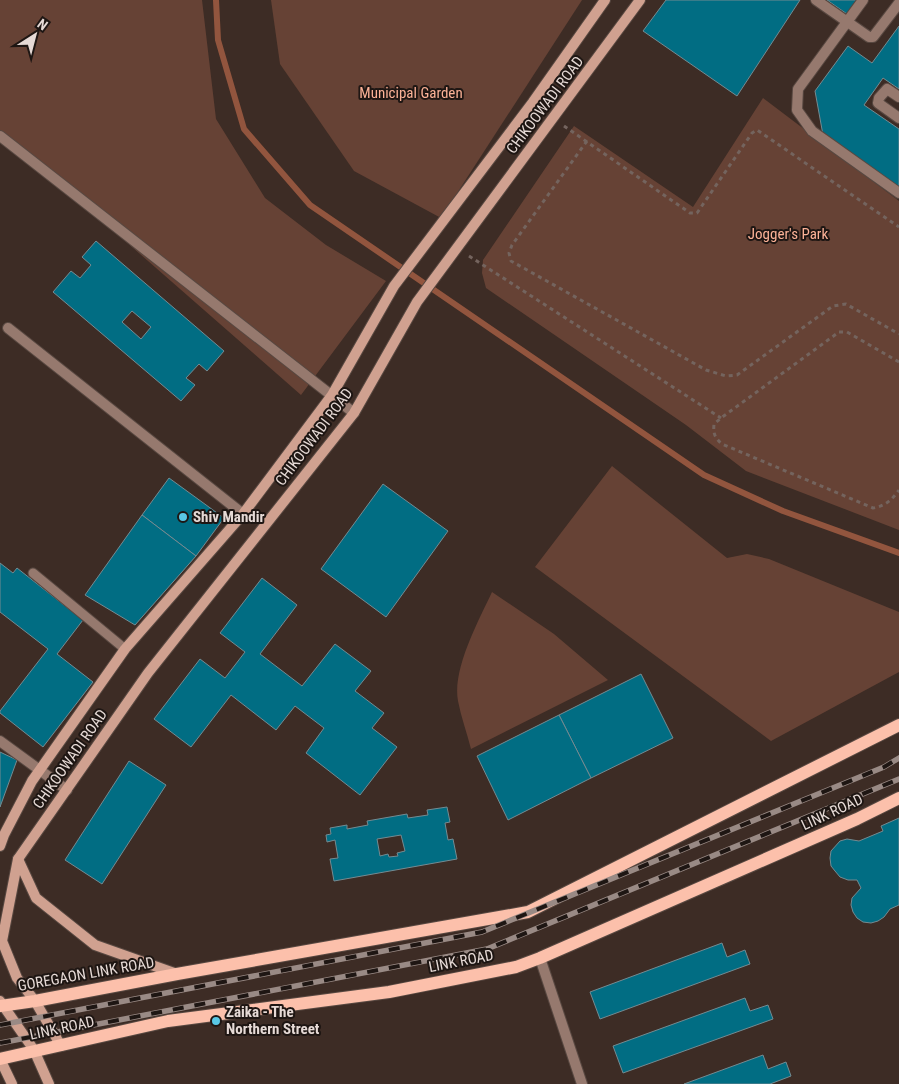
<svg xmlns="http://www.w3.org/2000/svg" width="899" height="1084" font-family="'Roboto Condensed',sans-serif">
	<rect width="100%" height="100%" fill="#3d2c25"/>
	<g fill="#664235">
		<path d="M0,0H202L216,119L265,198L326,245L386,281L301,395L67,190L0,140Z"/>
		<path d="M271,0H582L441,218L354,171L280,64Z"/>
		<path d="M763,98L899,201V530L746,471L686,425L486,288L482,273L483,260L574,126L693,207Z"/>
		<path d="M612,466L727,558L747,554L769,559L899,612V672L771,741L535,567Z"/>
		<path d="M492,592L554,634L608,680L471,749C467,733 461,717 458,701C452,669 479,620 492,592Z"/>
	</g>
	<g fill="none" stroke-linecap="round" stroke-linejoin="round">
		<path stroke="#92553e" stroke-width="6" d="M216,0L218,40L244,129L310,205L704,475L783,511L899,553"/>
	</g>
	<g fill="#016d83" stroke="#748b92" fill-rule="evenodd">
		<path d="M666,0H800L737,96L643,31Z"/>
		<path d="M827,0H858L847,14Z"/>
		<path d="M899,26V89L883,78L864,105L899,129V189L823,135L815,91L848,46L872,63Z"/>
		<path d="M96,241L224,351L207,371L199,364L186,378L195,385L181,401L53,292L71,271L80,278L91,265L82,257ZM132,311L151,327L141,339L122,322Z"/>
		<path d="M169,478L224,518L196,556L142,515Z"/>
		<path d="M383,484L448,531L386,617L321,569Z"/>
		<path d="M142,515L196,556L135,625L85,595Z"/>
		<path d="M0,563L13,573L17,568L83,620L57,654L93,682L43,747L0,713V711L48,649L0,612Z"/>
		<path d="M262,578L297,605L260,654L302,686L335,644L371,671L355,691L384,713L372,728L397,747L360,795L306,753L324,728L295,706L276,730L231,695L191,747L154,719L200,659L225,678L245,652L220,633Z"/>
		<path d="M641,674L673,738L591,778L559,715Z"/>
		<path d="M559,715L591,778L508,820L477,756Z"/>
		<path d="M0,752L17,760L0,807Z"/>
		<path d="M129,761L166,785L102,884L65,860Z"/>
		<path d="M447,807L450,822L445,823L448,840L453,839L457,859L334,881L330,859L338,858L335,840L327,842L326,835L331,834L330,828L347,825V829L368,825L367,821L407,814L408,818L428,815L427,810ZM401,835L405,851L397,853L398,856L389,857L388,854L380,856L377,839Z"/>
		<path d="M899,818V905L890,909L884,917L878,921L871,923L863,922L857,918L853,912L851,905L852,898L861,888L857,880H848L840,877L835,871L831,866L830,858L831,851L840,841L847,839L859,841L883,831L881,826Z"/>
		<path d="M722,943L727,957L745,950L750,964L600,1019L590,992Z"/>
		<path d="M745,998L750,1011L768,1005L773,1019L623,1073L613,1046Z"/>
		<path d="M763,1055L768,1069L786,1062L791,1076L770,1084H684Z"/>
	</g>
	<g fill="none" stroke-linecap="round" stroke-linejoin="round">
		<g stroke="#584841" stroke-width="11">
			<path id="lane" d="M33,573L125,649"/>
		</g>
		<g stroke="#584841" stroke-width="12">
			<g id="street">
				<path d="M816,0L869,37H873L899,3"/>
				<path d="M863,0L798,89L797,110L812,131L899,193"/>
				<path d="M899,97L887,89L879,98L878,103L899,118"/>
				<path d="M0,136L354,413"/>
				<path d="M8,328L243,514"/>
				<path d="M0,741L67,790"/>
				<path d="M540,958L582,1084"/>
			</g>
		</g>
		<g stroke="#584841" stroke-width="12">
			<g id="secondary">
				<path d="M0,846L4,835L32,781L125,649L243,514L332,395L394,286L533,102L605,0"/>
				<path d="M18,859L36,898L95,945L177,974"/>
				<path d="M0,1001L34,1050L49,1084"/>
				<path d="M61,1046L35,1001L17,978L2,941L18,859L148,673L354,413L417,302L640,0"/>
				<path d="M0,1059L12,1084"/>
			</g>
		</g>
		<g stroke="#584841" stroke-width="14">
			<g id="primary">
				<path d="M0,1006L35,1001L177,974L528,912L899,725"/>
				<path d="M0,1059L168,1021L389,992L516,967L540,958L857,819L899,798"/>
			</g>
		</g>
		<g stroke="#74645e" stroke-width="3" stroke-dasharray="4 4" stroke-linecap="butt">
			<path d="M564,126L690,213H697L752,133L757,130L899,227"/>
			<path d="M587,141L512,245L509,253L511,261L706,370L726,376L737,375L833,306L846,304L899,334"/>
			<path d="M469,256L721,418"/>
			<path d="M899,362L847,332H839L721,418L714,424C713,434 715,438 722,444L873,508C885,506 892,500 899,490"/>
		</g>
		<use href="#lane" stroke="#96796e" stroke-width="9"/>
		<use href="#street" stroke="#96796e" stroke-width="10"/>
		<use href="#secondary" stroke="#d0a190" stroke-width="10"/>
		<use href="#primary" stroke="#fcc0ab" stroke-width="12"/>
		<g stroke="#998a85" stroke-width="5.5">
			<g id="rail">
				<path d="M0,1025L482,932L884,767L899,758"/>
				<path d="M0,1043L487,949L899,779"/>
			</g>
		</g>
		<use href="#rail" stroke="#1e1613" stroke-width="4" stroke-dasharray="11" stroke-linecap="butt"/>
	</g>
	<g fill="#59c8e5" stroke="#1e1613" stroke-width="2">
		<circle cx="183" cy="517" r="5"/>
		<circle cx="216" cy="1021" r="5"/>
	</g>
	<g text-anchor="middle" stroke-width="4" stroke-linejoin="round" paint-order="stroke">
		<g font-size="15" fill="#fcb297" stroke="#1e1613">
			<text x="411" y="98">Municipal Garden</text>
			<text x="788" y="239">Jogger's Park</text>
		</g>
		<g font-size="15" fill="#e6dad6" stroke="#1e1613">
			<text transform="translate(545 105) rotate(-53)" y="5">CHIKOOWADI ROAD</text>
			<text transform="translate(314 437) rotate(-53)" y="5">CHIKOOWADI ROAD</text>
			<text transform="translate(70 759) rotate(-55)" y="5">CHIKOOWADI ROAD</text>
			<text transform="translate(832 812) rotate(-25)" y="5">LINK ROAD</text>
			<text transform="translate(461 961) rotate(-11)" y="5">LINK ROAD</text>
			<text transform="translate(86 974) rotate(-10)" y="5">GOREGAON LINK ROAD</text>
			<text transform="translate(62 1028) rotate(-12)" y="5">LINK ROAD</text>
		</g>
		<g font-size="15" font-weight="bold" fill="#e6dad6" stroke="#1e1613" text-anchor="start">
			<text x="193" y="522">Shiv Mandir</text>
			<text x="226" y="1017">Zaika - The<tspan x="226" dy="17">Northern Street</tspan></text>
		</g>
	</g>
	<g transform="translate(35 35) rotate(36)" stroke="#1e1613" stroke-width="4" paint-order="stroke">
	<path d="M0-4L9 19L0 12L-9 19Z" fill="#e6dad6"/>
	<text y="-8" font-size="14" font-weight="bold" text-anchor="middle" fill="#e6dad6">N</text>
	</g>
</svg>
